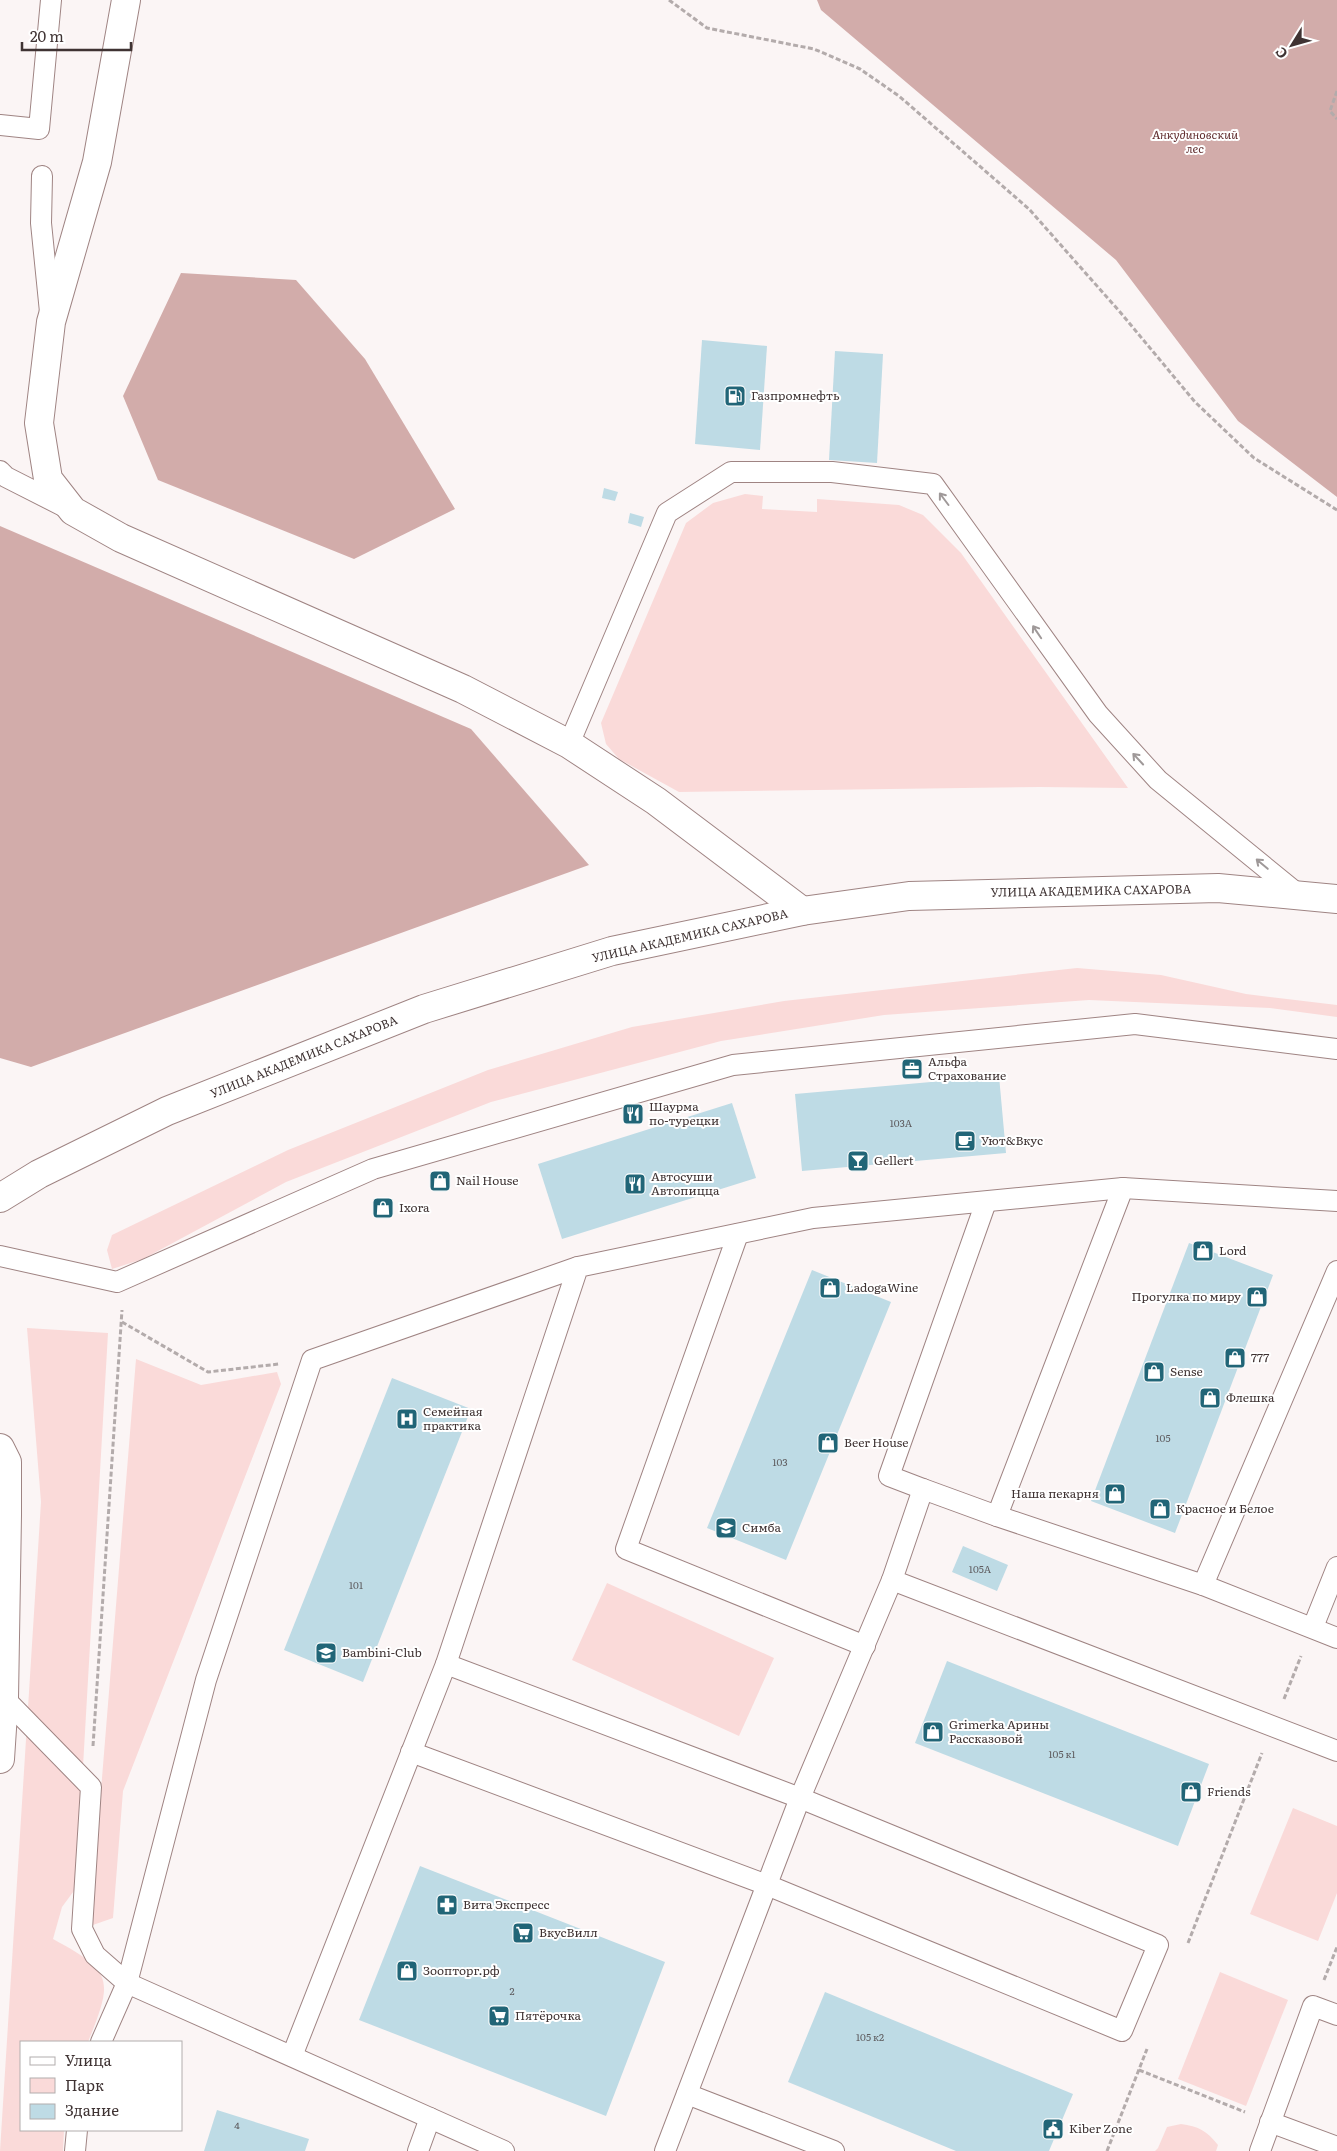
<svg xmlns="http://www.w3.org/2000/svg" width="1337" height="2151" font-family="Literata,serif">
	<rect width="100%" height="100%" fill="#fbf5f5"/>
	<g fill="#fadad9">
		<path d="M745,494L763,496L762,509L817,512V499L899,505L923,515L961,553L1128,788L1040,787L679,792L619,759L606,744L601,723L686,523L713,503Z"/>
		<path d="M1077,968L1161,975L1246,994L1337,1005V1017L1270,1008L1089,1000L884,1015L721,1041L491,1102L286,1182L143,1259L112,1269L107,1250L112,1235L288,1150L488,1070L632,1027L784,1001Z"/>
		<path d="M27,1328L108,1333L76,1888L62,1907L53,1939C114,1972 113,1980 88,2042H21V2130H64L63,2151H0L41,1502Z"/>
		<path d="M136,1359L201,1385L277,1372L281,1384L123,1791L113,1918L90,1926Z"/>
		<path d="M607,1583L774,1658L739,1736L572,1660Z"/>
		<path d="M1293,1808L1337,1826V1893L1318,1941L1250,1914Z"/>
		<path d="M1220,1972L1288,2000L1246,2106L1178,2079Z"/>
		<path d="M1181,2124C1198,2126 1207,2131 1218,2145L1216,2151H1155L1158,2148L1167,2127Z"/>
	</g>
	<g fill="#d2acaa">
		<path d="M817,0H1337V497L1238,421L1116,260L821,10Z"/>
		<path d="M181,273L296,280L365,359L455,509L354,559L158,480L123,396Z"/>
		<path d="M0,526L471,729L589,865L31,1067L0,1058Z"/>
	</g>
	<g fill="#bedbe5">
		<path d="M702,340L767,346L760,450L695,444Z"/>
		<path d="M835,351L883,354L877,463L829,460Z"/>
		<path d="M604,488L618,492L615,501L602,498Z"/>
		<path d="M630,513L644,517L641,527L628,523Z"/>
		<path d="M999,1076L1006,1153L802,1171L795,1094Z"/>
		<path d="M732,1103L756,1178L562,1239L538,1164Z"/>
		<path d="M1189,1243L1273,1275L1175,1533L1091,1501Z"/>
		<path d="M812,1270L891,1302L786,1560L707,1528Z"/>
		<path d="M392,1378L471,1409L363,1682L284,1650Z"/>
		<path d="M963,1546L1008,1565L997,1591L952,1572Z"/>
		<path d="M947,1661L1209,1764L1178,1846L915,1743Z"/>
		<path d="M420,1866L665,1962L606,2116L359,2020Z"/>
		<path d="M825,1992L1073,2094L1049,2151H956L788,2082Z"/>
		<path d="M217,2110L309,2139L305,2151H204Z"/>
	</g>
	<g fill="none" stroke-linecap="round" stroke-linejoin="round">
		<g stroke="#9f8483" stroke-width="22">
			<g id="lane">
				<path d="M0,125L39,129L51,0"/>
				<path d="M42,176L41,223L50,312"/>
				<path d="M0,471L6,477L69,509"/>
				<path d="M569,744L667,513L731,472H832L933,484L1098,714L1158,780L1299,895"/>
				<path d="M1337,1201L1123,1188L997,1516L1203,1585L1337,1638"/>
				<path d="M738,1234L626,1549L865,1646"/>
				<path d="M0,1256L117,1282L373,1169L733,1065L1135,1024L1337,1049"/>
				<path d="M923,1489L889,1476L986,1202"/>
				<path d="M997,1516L923,1489L892,1580L1337,1751"/>
				<path d="M1203,1585L1337,1271"/>
				<path d="M1313,1627L1337,1567"/>
				<path d="M4,1698L91,1787L82,1929L95,1955L127,1983L504,2151"/>
				<path d="M411,1752L767,1885L1122,2031L1158,1945L800,1798L446,1664"/>
				<path d="M101,2042L127,1983L206,1680L312,1360L578,1267"/>
				<path d="M292,2056L446,1664L578,1267L813,1218L1123,1188"/>
				<path d="M687,2094L834,2151"/>
				<path d="M1270,2122L1337,2147"/>
				<path d="M75,2151L77,2130"/>
				<path d="M418,2151L430,2118"/>
				<path d="M665,2151L800,1798L892,1580"/>
				<path d="M1260,2151L1313,2006L1337,2015"/>
			</g>
		</g>
		<g stroke="#9f8483" stroke-width="30">
			<g id="street">
				<path d="M126,0L97,162L51,322L39,423L48,479L73,511L121,538L463,689L569,744L656,801L802,911"/>
				<path d="M0,1448L7,1462V1515L4,1698L0,1759"/>
			</g>
		</g>
		<g stroke="#9f8483" stroke-width="30">
			<path id="secondary" d="M0,1198L39,1174L167,1111L424,1009L612,951L802,911L909,896L1218,888L1337,899"/>
		</g>
		<g stroke="#b3abab" stroke-width="3" stroke-dasharray="5 2.5" stroke-linecap="butt">
			<path d="M669,0L707,28L814,49L860,69L899,96L1029,209L1120,312L1195,402L1254,458L1337,510"/>
			<path d="M1337,91L1330,111L1337,119"/>
			<path d="M122,1322L208,1372L279,1364"/>
			<path d="M1284,1699L1301,1656"/>
			<path d="M93,1746L122,1310"/>
			<path d="M1188,1943L1262,1753"/>
			<path d="M1324,1980L1337,1947"/>
			<path d="M1139,2070L1245,2112"/>
			<path d="M1107,2151L1147,2049"/>
		</g>
		<use href="#lane" stroke="#fff" stroke-width="20"/>
		<use href="#street" stroke="#fff" stroke-width="28"/>
		<use href="#secondary" stroke="#fff" stroke-width="28"/>
	</g>
	<defs><path id="oneway-shaft" d="M-6 0H5M1.5-3L5.5 0L1.5 3" fill="none" stroke-width="1.6" stroke-linecap="round" stroke-linejoin="round" transform="scale(1.25)"/></defs>
	<g stroke="#9f9999">
		<use href="#oneway-shaft" transform="translate(944 499) rotate(-127)"/>
		<use href="#oneway-shaft" transform="translate(1037 632) rotate(-124)"/>
		<use href="#oneway-shaft" transform="translate(1138 759) rotate(-133)"/>
		<use href="#oneway-shaft" transform="translate(1262 864) rotate(-140)"/>
	</g>
	<defs>
		<g id="fuel-square" transform="scale(1.125)"><rect x="-9" y="-9" width="18" height="18" rx="4" fill="#216577" stroke="#fff"/><path d="M-5.5-6h7V0h2V4h1.3V-2.5L3-4.5l.8-.8L6-3V5H2.5V1h-1V6h-7ZM-4.2-4.7v3.2H.2V-4.7Z" fill="#fff"/></g>
		<g id="office-square" transform="scale(1.125)"><rect x="-9" y="-9" width="18" height="18" rx="4" fill="#216577" stroke="#fff"/><path d="M-6-3h4V-5.5h4V-3h4V5H-6ZM-1-4.5V-3h2v-1.5ZM-6 0V1H6V0Z" fill="#fff"/></g>
		<g id="restaurant-square" transform="scale(1.125)"><rect x="-9" y="-9" width="18" height="18" rx="4" fill="#216577" stroke="#fff"/><path d="M-5-6h1v4h1v-4h1v4h1v-4h1v5L-1.5 .5V6h-2V.5L-5-1ZM5-6V6H3V1.5H1.5Q1.5-4 5-6Z" fill="#fff"/></g>
		<g id="cafe-square" transform="scale(1.125)"><rect x="-9" y="-9" width="18" height="18" rx="4" fill="#216577" stroke="#fff"/><path d="M-5.5-4.5H6V0H3Q3 3.5 0 3.5H-2.5Q-5.5 3.5-5.5 0ZM3-3.2v2h1.7v-2ZM-6 4.5H4V6H-6Z" fill="#fff"/></g>
		<g id="bar-square" transform="scale(1.125)"><rect x="-9" y="-9" width="18" height="18" rx="4" fill="#216577" stroke="#fff"/><path d="M-6-5H6L.8 .8V4.5H3.5V6h-7V4.5H-.8V.8Z" fill="#fff"/></g>
		<g id="shop-square" transform="scale(1.125)"><rect x="-9" y="-9" width="18" height="18" rx="4" fill="#216577" stroke="#fff"/><path d="M-5-2.5h2.3a2.7 3.5 0 0 1 5.4 0H5L5.5 6h-11ZM-1.5-2.5h3a1.5 2.3 0 0 0-3 0Z" fill="#fff"/></g>
		<g id="hospital-square" transform="scale(1.125)"><rect x="-9" y="-9" width="18" height="18" rx="4" fill="#216577" stroke="#fff"/><path d="M-5-5h3v3.5h4V-5h3V5h-3V1.5h-4V5h-3Z" fill="#fff"/></g>
		<g id="school-square" transform="scale(1.125)"><rect x="-9" y="-9" width="18" height="18" rx="4" fill="#216577" stroke="#fff"/><path d="M0-5L7-2L0 1L-7-2ZM-4 1L0 2.5L4 1V4Q0 6-4 4Z" fill="#fff"/></g>
		<g id="pharmacy-square" transform="scale(1.125)"><rect x="-9" y="-9" width="18" height="18" rx="4" fill="#216577" stroke="#fff"/><path d="M-2-6h4v4h4v4h-4v4h-4v-4h-4v-4h4Z" fill="#fff"/></g>
		<g id="supermarket-square" transform="scale(1.125)"><rect x="-9" y="-9" width="18" height="18" rx="4" fill="#216577" stroke="#fff"/><path d="M-6-5.5h2.5l.6 2H6L4.5 2H-2.5L-4.4-4H-6ZM-1.5 3.2a1.3 1.3 0 1 0 .1 0ZM3 3.2a1.3 1.3 0 1 0 .1 0Z" fill="#fff"/></g>
		<g id="civic-square" transform="scale(1.125)"><rect x="-9" y="-9" width="18" height="18" rx="4" fill="#216577" stroke="#fff"/><path d="M-.6-6.5H3V-4.5H.6V-3L4-1V1h2V6H-6V1h2V-1L-.6-3ZM-1.2 2.5V6h2.4V2.5Z" fill="#fff"/></g>
	</defs>
	<g fill-rule="evenodd">
		<use href="#fuel-square" x="735" y="396"/>
		<use href="#office-square" x="912" y="1069"/>
		<use href="#restaurant-square" x="633" y="1114"/>
		<use href="#cafe-square" x="965" y="1141"/>
		<use href="#bar-square" x="858" y="1161"/>
		<use href="#shop-square" x="440" y="1181"/>
		<use href="#restaurant-square" x="635" y="1184"/>
		<use href="#shop-square" x="383" y="1208"/>
		<use href="#shop-square" x="1203" y="1251"/>
		<use href="#shop-square" x="830" y="1288"/>
		<use href="#shop-square" x="1257" y="1297"/>
		<use href="#shop-square" x="1235" y="1358"/>
		<use href="#shop-square" x="1154" y="1372"/>
		<use href="#shop-square" x="1210" y="1398"/>
		<use href="#hospital-square" x="407" y="1419"/>
		<use href="#shop-square" x="828" y="1443"/>
		<use href="#shop-square" x="1115" y="1494"/>
		<use href="#shop-square" x="1160" y="1509"/>
		<use href="#school-square" x="726" y="1528"/>
		<use href="#school-square" x="326" y="1653"/>
		<use href="#shop-square" x="933" y="1732"/>
		<use href="#shop-square" x="1191" y="1792"/>
		<use href="#pharmacy-square" x="447" y="1905"/>
		<use href="#supermarket-square" x="523" y="1933"/>
		<use href="#shop-square" x="407" y="1971"/>
		<use href="#supermarket-square" x="499" y="2016"/>
		<use href="#civic-square" x="1053" y="2129"/>
	</g>
	<g text-anchor="middle" stroke-width="4" stroke-linejoin="round" paint-order="stroke">
		<g font-size="10" fill="#5f5d60">
			<text x="901" y="1127">103А</text>
			<text x="1163" y="1442">105</text>
			<text x="780" y="1466">103</text>
			<text x="980" y="1573">105А</text>
			<text x="356" y="1589">101</text>
			<text x="1062" y="1758">105 к1</text>
			<text x="512" y="1995">2</text>
			<text x="870" y="2041">105 к2</text>
			<text x="237" y="2129">4</text>
		</g>
		<g font-size="12" font-style="italic" fill="#622e2f" stroke="#fff">
			<text x="1195" y="139">Анкудиновский<tspan x="1195" dy="14">лес</tspan></text>
		</g>
		<g font-size="12" fill="#3f3333" stroke="#fff" text-anchor="start">
			<text x="751" y="400">Газпромнефть</text>
			<text x="928" y="1066">Альфа<tspan x="928" dy="14">Страхование</tspan></text>
			<text x="649" y="1111">Шаурма<tspan x="649" dy="14">по-турецки</tspan></text>
			<text x="981" y="1145">Уют&amp;Вкус</text>
			<text x="874" y="1165">Gellert</text>
			<text x="651" y="1181">Автосуши<tspan x="651" dy="14">Автопицца</tspan></text>
			<text x="456" y="1185">Nail House</text>
			<text x="399" y="1212">Ixora</text>
			<text x="1219" y="1255">Lord</text>
			<text x="846" y="1292">LadogaWine</text>
			<text x="1241" y="1301" text-anchor="end">Прогулка по миру</text>
			<text x="1251" y="1362">777</text>
			<text x="1170" y="1376">Sense</text>
			<text x="1226" y="1402">Флешка</text>
			<text x="423" y="1416">Семейная<tspan x="423" dy="14">практика</tspan></text>
			<text x="844" y="1447">Beer House</text>
			<text x="1099" y="1498" text-anchor="end">Наша пекарня</text>
			<text x="1176" y="1513">Красное и Белое</text>
			<text x="742" y="1532">Симба</text>
			<text x="342" y="1657">Bambini-Club</text>
			<text x="949" y="1729">Grimerka Арины<tspan x="949" dy="14">Рассказовой</tspan></text>
			<text x="1207" y="1796">Friends</text>
			<text x="463" y="1909">Вита Экспресс</text>
			<text x="539" y="1937">ВкусВилл</text>
			<text x="423" y="1975">Зоопторг.рф</text>
			<text x="515" y="2020">Пятёрочка</text>
			<text x="1069" y="2133">Kiber Zone</text>
		</g>
		<g font-size="12" fill="#3f3333" stroke="#fff">
			<text transform="translate(1091 891) rotate(-1)" y="4">УЛИЦА АКАДЕМИКА САХАРОВА</text>
			<text transform="translate(690 936) rotate(-13)" y="4">УЛИЦА АКАДЕМИКА САХАРОВА</text>
			<text transform="translate(304 1057) rotate(-22)" y="4">УЛИЦА АКАДЕМИКА САХАРОВА</text>
		</g>
	</g>
	<rect x="20" y="2041" width="162" height="90" fill="#ffffff" stroke="#b2adad"/>
	<rect x="30" y="2057" width="25" height="8" fill="#ffffff" stroke="#b2adad"/>
	<text x="65" y="2066" font-size="15" fill="#3f3333">Улица</text>
	<rect x="30" y="2078" width="25" height="15" fill="#fadad9" stroke="#b2adad"/>
	<text x="65" y="2091" font-size="15" fill="#3f3333">Парк</text>
	<rect x="30" y="2104" width="25" height="15" fill="#bedbe5" stroke="#b2adad"/>
	<text x="65" y="2116" font-size="15" fill="#3f3333">Здание</text>
	<g transform="translate(1292 45) rotate(233)" stroke="#ffffff" stroke-width="4" paint-order="stroke">
	<path d="M0-4L9 19L0 12L-9 19Z" fill="#3f3333"/>
	<text y="-8" font-size="14" font-weight="bold" text-anchor="middle" fill="#3f3333">С</text>
	</g>
	<path d="M22 42v8h109v-8" fill="none" stroke="#3f3333" stroke-width="2.5"/>
	<text x="30" y="42" font-size="15" fill="#3f3333" stroke="#ffffff" stroke-width="4" paint-order="stroke">20 m</text>
</svg>
